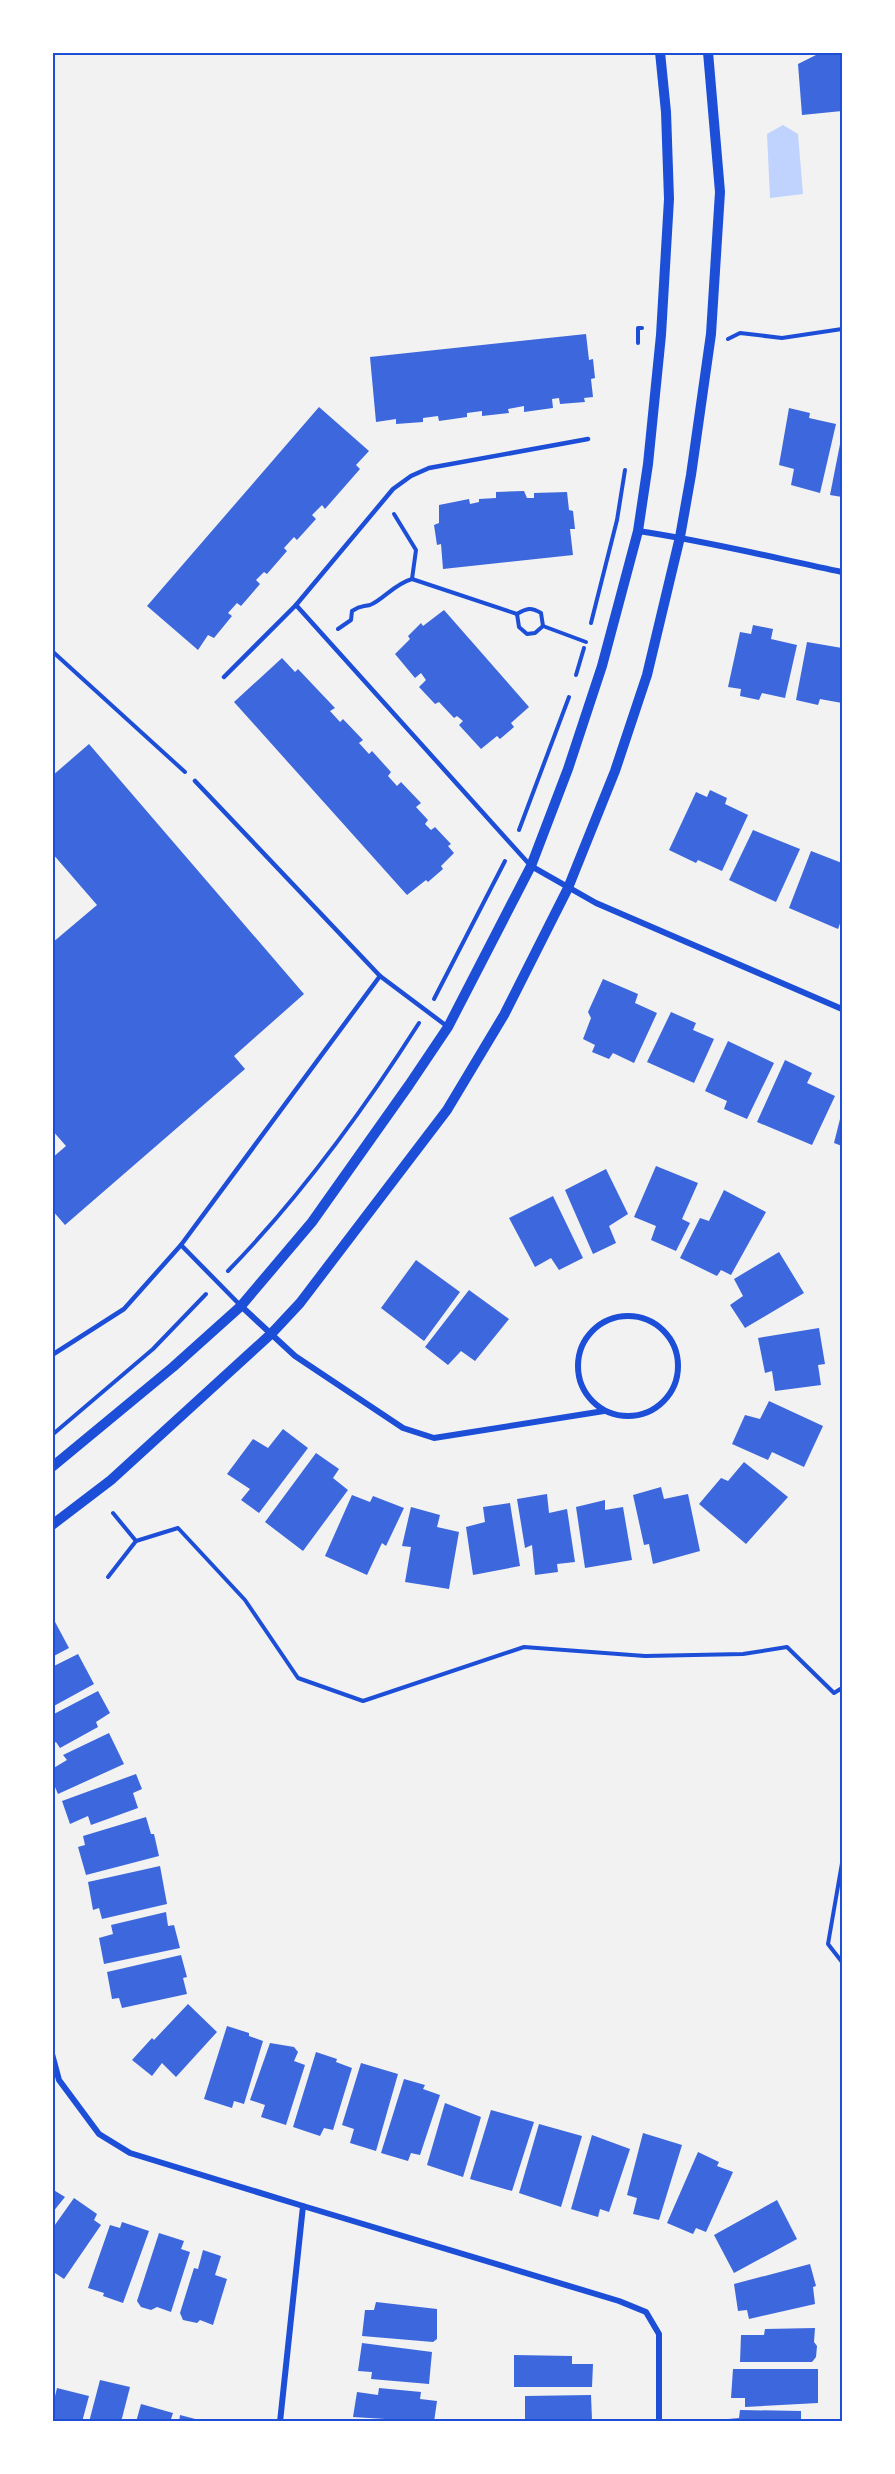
<svg xmlns="http://www.w3.org/2000/svg" width="895" height="2474" font-family="Arial,sans-serif">
	<rect width="100%" height="100%" fill="#f2f2f2"/>
	<path fill="#bfd3fe" d="M783,125L798,134L803,194L770,198L767,134Z"/>
	<g fill="#3d67dc">
		<path d="M822,52H842V111L802,115L798,64Z"/>
		<path d="M586,334L589,360L593,359L595,378L591,379L593,397L584,398L585,402L560,404L559,398L552,399L553,408L524,412V406L508,409L509,413L482,416V411L467,413V417L439,421L438,416L423,418V422L396,424V419L376,422L370,357Z"/>
		<path d="M319,407L369,451L356,465L360,469L325,509L322,505L312,515L316,519L297,540L294,537L284,548L287,551L267,574L264,572L256,580L260,584L241,606L237,603L228,613L232,616L214,638L208,635L198,650L147,606Z"/>
		<path d="M789,408L810,413L809,418L836,424L820,493L791,485L794,469L779,465Z"/>
		<path d="M841,439H842V497L830,495Z"/>
		<path d="M524,491L527,498H534V493L567,492L569,510L573,511L575,529H570L573,555L443,569L441,544L437,545L434,525L439,523V505L469,499L470,504L479,502V499L496,498V492Z"/>
		<path d="M444,610L529,707L511,723L514,727L500,739L497,736L481,749L459,725L463,721L457,716L454,718L439,702L435,704L419,687L426,680L421,673L415,678L395,654L410,639L408,636L421,623L423,626Z"/>
		<path d="M753,625L773,629L771,639L797,645L785,698L762,693L759,700L740,696L741,689L728,687L740,632L751,634Z"/>
		<path d="M807,642L842,648V703L820,699L818,705L796,700Z"/>
		<path d="M282,658L295,672L298,669L335,708L330,711L340,722L343,719L363,740L359,743L369,754L372,751L391,772L388,776L397,786L401,782L421,803L416,807L428,820L425,824L431,830L435,827L451,844L448,846L454,853L441,866L443,869L428,882L426,880L407,895L234,702Z"/>
		<path d="M89,744L304,994L234,1056L245,1069L65,1225L52,1210V1158L66,1146L52,1130V943L97,905L52,853V776Z"/>
		<path d="M710,790L727,798L725,804L748,815L722,871L698,860L696,863L669,850L696,792L707,797Z"/>
		<path d="M753,830L800,849L776,902L729,880Z"/>
		<path d="M811,851L842,863V918L838,929L789,908Z"/>
		<path d="M603,979L638,994L635,1003L657,1013L634,1063L613,1053L609,1059L592,1052L595,1045L583,1039L591,1018L588,1012Z"/>
		<path d="M671,1012L696,1023L693,1030L714,1039L694,1083L647,1062Z"/>
		<path d="M728,1041L774,1063L747,1119L724,1109L727,1101L705,1091Z"/>
		<path d="M785,1060L812,1073L807,1083L835,1096L812,1145L757,1122Z"/>
		<path d="M842,1111V1146L834,1143Z"/>
		<path d="M656,1166L698,1183L682,1219L690,1223L676,1251L651,1240L656,1226L634,1217Z"/>
		<path d="M606,1169L628,1214L609,1226L616,1243L593,1254L565,1190Z"/>
		<path d="M724,1190L766,1212L731,1275L721,1270L717,1276L680,1258L700,1218L709,1221Z"/>
		<path d="M553,1196L583,1258L559,1270L551,1258L535,1267L509,1218Z"/>
		<path d="M779,1252L804,1293L745,1328L730,1305L743,1296L734,1279Z"/>
		<path d="M416,1260L460,1292L424,1341L381,1308Z"/>
		<path d="M469,1290L509,1319L475,1361L461,1351L448,1365L425,1347Z"/>
		<path d="M819,1328L825,1364L818,1365L821,1385L775,1391L772,1371L765,1373L758,1338Z"/>
		<path d="M769,1401L823,1426L804,1467L772,1452L768,1460L732,1444L745,1415L760,1419Z"/>
		<path d="M283,1429L308,1448L259,1513L241,1500L250,1489L227,1474L253,1439L268,1448Z"/>
		<path d="M316,1453L339,1469L333,1478L348,1490L303,1551L265,1522Z"/>
		<path d="M744,1462L788,1497L746,1544L699,1504L721,1478L728,1481Z"/>
		<path d="M661,1487L664,1499L688,1494L700,1551L653,1564L649,1544L644,1545L633,1495Z"/>
		<path d="M547,1494L549,1513L567,1509L575,1562L557,1564L558,1572L535,1575L532,1545L525,1548L517,1499Z"/>
		<path d="M352,1495L370,1502L373,1496L404,1508L386,1546L382,1543L367,1575L325,1556Z"/>
		<path d="M605,1500V1510L623,1507L632,1560L585,1568L576,1507Z"/>
		<path d="M510,1503L520,1566L473,1575L466,1527L485,1522L483,1507Z"/>
		<path d="M411,1507L440,1515L437,1527L459,1532L449,1589L405,1582L411,1547L402,1546Z"/>
		<path d="M54,1620L69,1648L52,1657V1621Z"/>
		<path d="M78,1654L94,1684L52,1707V1667Z"/>
		<path d="M98,1691L110,1713L96,1722L98,1727L60,1748L56,1742L52,1744V1715Z"/>
		<path d="M109,1733L124,1764L58,1794L52,1780V1769L67,1760L63,1755Z"/>
		<path d="M136,1774L142,1789L133,1793L138,1808L91,1825L88,1816L70,1824L62,1801Z"/>
		<path d="M146,1817L151,1834H154L159,1856L86,1875L78,1847L85,1845L83,1836Z"/>
		<path d="M160,1866L167,1904L102,1919L99,1908L93,1910L88,1882Z"/>
		<path d="M166,1912L168,1926L174,1925L180,1948L104,1964L99,1938L113,1934L111,1925Z"/>
		<path d="M181,1955L187,1977L183,1978L187,1994L122,2008L119,1998L112,1999L107,1972Z"/>
		<path d="M188,2004L217,2032L176,2077L162,2063L152,2076L132,2060L152,2038L154,2040Z"/>
		<path d="M227,2026L249,2033V2036L263,2041L244,2104L234,2101L232,2108L204,2099Z"/>
		<path d="M270,2043L294,2047L298,2052L294,2061L305,2065L286,2125L261,2117L265,2105L250,2100Z"/>
		<path d="M316,2052L337,2059L336,2062L352,2068L333,2130L324,2128L320,2136L293,2127Z"/>
		<path d="M361,2063L398,2074L376,2151L350,2143L354,2129L342,2125Z"/>
		<path d="M404,2079L425,2085L423,2089L440,2095L420,2155L411,2153L408,2161L381,2153Z"/>
		<path d="M445,2103L481,2117L463,2177L427,2165Z"/>
		<path d="M491,2110L534,2122L512,2191L470,2179Z"/>
		<path d="M539,2124L582,2136L561,2207L519,2193Z"/>
		<path d="M643,2133L682,2145L659,2220L633,2214L637,2198L627,2195Z"/>
		<path d="M592,2135L630,2149L609,2212L600,2209L598,2217L571,2209Z"/>
		<path d="M698,2152L719,2162L717,2166L733,2172L706,2232L696,2228L693,2234L667,2223Z"/>
		<path d="M52,2189L65,2197L52,2213Z"/>
		<path d="M74,2198L97,2214L94,2220L101,2225L64,2279L52,2271V2229Z"/>
		<path d="M777,2200L797,2239L734,2273L714,2235Z"/>
		<path d="M122,2222L149,2231L123,2303L103,2296L104,2293L88,2288L110,2225L120,2228Z"/>
		<path d="M159,2233L184,2241L181,2249L190,2252L171,2312L157,2307L151,2310L141,2307L137,2301Z"/>
		<path d="M203,2250L221,2256L215,2275L227,2279L213,2325L200,2320L197,2323L183,2320L180,2313L194,2268L198,2269Z"/>
		<path d="M810,2264L816,2286L813,2287L815,2304L749,2319L747,2310L738,2311L734,2284Z"/>
		<path d="M376,2302L437,2309V2339L433,2342L362,2336L365,2310H374Z"/>
		<path d="M815,2328L814,2342L817,2346L816,2357L812,2362H740L741,2335H764L765,2329Z"/>
		<path d="M362,2343L432,2352L429,2384L371,2379L372,2372L358,2371Z"/>
		<path d="M514,2355L572,2356V2364H593L592,2387H514Z"/>
		<path d="M733,2369H818V2403L745,2407V2398H731Z"/>
		<path d="M100,2380L130,2387L121,2422H89Z"/>
		<path d="M57,2388L89,2396L82,2422H52V2408Z"/>
		<path d="M379,2388L421,2392L420,2399L437,2401L434,2422L353,2417L357,2392L378,2395Z"/>
		<path d="M591,2395L592,2420L525,2422V2396Z"/>
		<path d="M141,2404L173,2413L170,2422H136Z"/>
		<path d="M740,2410L801,2411V2422H728V2419L739,2418Z"/>
		<path d="M180,2415L203,2421V2422H179Z"/>
	</g>
	<g fill="none" stroke-linecap="round" stroke-linejoin="round">
		<g stroke="#1d4ed8" stroke-width="4">
			<path d="M728,339L740,333L782,338L842,329"/>
			<path d="M638,343V328H642"/>
			<path d="M394,514L416,550L412,579"/>
			<path d="M517,614C527,608 531,607 541,613L543,626L586,642"/>
			<path d="M591,623L617,520L625,470"/>
			<path d="M338,629L351,620L352,611C361,605 362,607 370,605C383,600 394,584 412,579L517,614L519,627L527,634L535,633L543,626"/>
			<path d="M52,651L185,772"/>
			<path d="M576,675L584,648"/>
			<path d="M519,830L569,697"/>
			<path d="M434,999L505,861"/>
			<path d="M228,1271C301,1196 363,1111 419,1023"/>
			<path d="M52,1435L153,1349L206,1294"/>
			<path d="M113,1513L136,1541"/>
			<path d="M108,1577L136,1541L178,1528L245,1600L298,1678L363,1701L524,1647L645,1656L743,1654L787,1647L834,1693L842,1688"/>
			<path d="M842,1863L828,1944L842,1962"/>
		</g>
		<g stroke="#1d4ed8" stroke-width="4.5">
			<path d="M224,677L296,605"/>
			<path d="M195,781L380,976L448,1027"/>
			<path d="M530,865L296,605L393,489L411,476L429,468L588,439"/>
			<path d="M181,1245L240,1305"/>
			<path d="M52,1355L124,1309L181,1245L380,976"/>
		</g>
		<g stroke="#1d4ed8" stroke-width="6">
			<path d="M638,531C707,541 775,558 842,572"/>
			<path d="M531,866L596,903L842,1009"/>
			<path d="M241,1306L295,1356L403,1428L434,1438L604,1411"/>
			<circle cx="628" cy="1366" r="50"/>
			<path d="M52,2054L59,2080L99,2134L130,2153L303,2206L280,2422"/>
			<path d="M303,2206L619,2301L646,2312L659,2334V2422"/>
		</g>
		<g stroke="#1d4ed8" stroke-width="10">
			<path d="M52,1467L173,1367L241,1306L312,1222L409,1085L448,1027L531,866L568,769L602,666L638,531L648,464L661,335L669,199L666,112L660,52"/>
			<path d="M52,1525L111,1480L272,1333L300,1303L447,1110L504,1015L568,888L615,771L647,675L680,537L691,475L711,334L720,192L708,52"/>
		</g>
	</g>
	<rect width="895" height="2474" fill="none" stroke="#ffffff" stroke-width="108"/>
	<rect x="54" y="54" width="787" height="2366" fill="none" stroke="#1d4ed8" stroke-width="2"/>
</svg>
